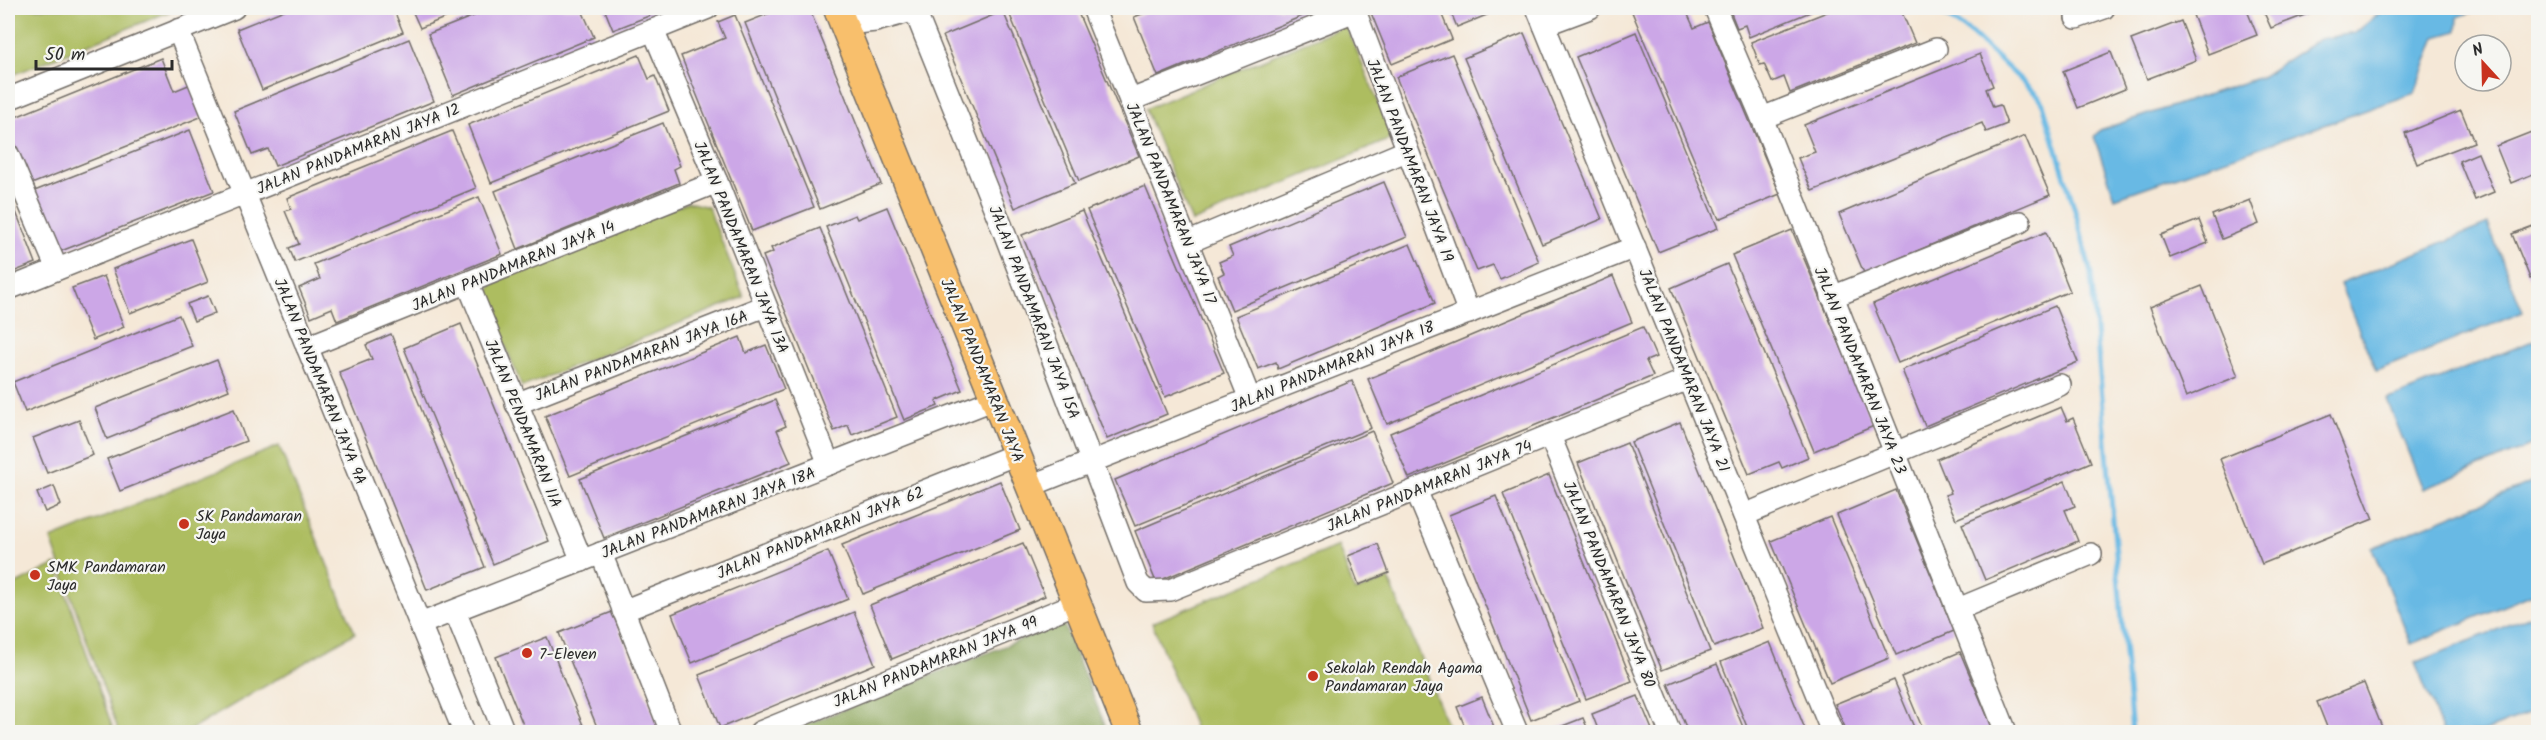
<svg xmlns="http://www.w3.org/2000/svg" width="2546" height="740" font-family="Kalam,sans-serif">
	<rect width="100%" height="100%" fill="#f6f6f2"/>
	<filter id="ink" filterUnits="userSpaceOnUse"><feTurbulence type="fractalNoise" baseFrequency=".0167" numOctaves="2"/><feDisplacementMap in="SourceGraphic" scale="12" xChannelSelector="R" yChannelSelector="G"/><feConvolveMatrix kernelMatrix="1 2 1 2 8 2 1 2 1" color-interpolation-filters="sRGB"/></filter>
	<filter id="wash" filterUnits="userSpaceOnUse"><feTurbulence type="fractalNoise" baseFrequency=".008" numOctaves="4" result="noise"/><feDisplacementMap in="SourceGraphic" scale="24" xChannelSelector="R" yChannelSelector="G"/><feGaussianBlur stdDeviation="1.35" result="paint"/><feColorMatrix in="noise" values="0 0 0 0 0 0 0 0 0 0 0 0 0 0 0 0 0 1.4 0 .05"/><feComposite in="paint" operator="in"/></filter>
	<g filter="url(#wash)">
		<rect width="100%" height="100%" fill="#f5e8d7"/>
		<g fill="#adbd61" stroke="#6c7446" stroke-width="1.5">
			<path d="M8,8H178L8,77Z"/>
			<path d="M1346,25L1393,138L1192,222L1145,109Z"/>
			<path d="M688,202L708,207L744,297L522,387L486,298L494,280Z"/>
			<path d="M279,446L355,633L187,732H119L51,539Z"/>
			<path d="M1338,546L1355,592L1389,579L1450,732H1196L1152,623Z"/>
			<path d="M56,564L114,732H8V588Z"/>
		</g>
		<path fill="#8aa457" stroke="#5a6841" stroke-width="1.5" d="M1063,623L1108,732H787Z"/>
		<g fill="#68b9e4" stroke="#4a7288" stroke-width="1.5">
			<path d="M2386,8H2483L2458,17L2457,31L2436,37L2415,93L2115,198L2094,137L2100,130L2261,77L2319,39L2355,33Z"/>
			<path d="M2488,224L2523,312L2376,371L2340,284Z"/>
			<path d="M2535,340L2538,350V443L2423,489L2387,400Z"/>
			<path d="M2538,480V592L2411,644L2372,548Z"/>
			<path d="M2538,613V710L2483,732H2443L2415,663Z"/>
		</g>
		<g fill="none" stroke-linecap="round" stroke-linejoin="round">
			<path stroke="#68b9e4" stroke-width="5" d="M1935,8L1972,34L2038,96L2043,104L2077,217L2091,274L2132,732"/>
		</g>
		<g id="blocks">
			<g fill="#cca7e7">
				<path d="M289,8H393L403,32L262,90L237,29Z"/>
				<path d="M411,8H469L420,28Z"/>
				<path d="M494,8H581L594,37L453,95L428,34Z"/>
				<path d="M604,8H669L613,30Z"/>
				<path d="M783,8H809L881,184L820,209L745,23Z"/>
				<path d="M1007,8H1076L1139,156L1079,181Z"/>
				<path d="M1158,8H1316L1317,10L1158,76L1134,17Z"/>
				<path d="M1369,8H1439L1452,39L1392,64Z"/>
				<path d="M1449,8H1504L1457,27Z"/>
				<path d="M1643,8H1685L1694,28L1708,22L1780,194L1719,219L1632,12Z"/>
				<path d="M1729,8H1820L1749,37L1745,25L1737,28Z"/>
				<path d="M1837,8H1900L1915,43L1790,93L1784,77L1772,82L1764,64L1760,65L1751,42Z"/>
				<path d="M2212,8H2246L2257,35L2208,54L2193,15Z"/>
				<path d="M2262,8H2323L2271,28Z"/>
				<path d="M1003,11L1075,183L1015,208L943,36Z"/>
				<path d="M735,15L814,207L752,231L681,56L725,38L718,22Z"/>
				<path d="M2181,21L2196,60L2147,79L2131,40Z"/>
				<path d="M1636,32L1718,228L1658,252L1576,57Z"/>
				<path d="M1524,33L1602,219L1542,244L1464,58Z"/>
				<path d="M409,39L434,101L275,166L268,149L252,155L234,111Z"/>
				<path d="M2111,52L2125,89L2078,108L2063,71Z"/>
				<path d="M1452,54L1539,262L1500,279L1493,265L1477,271L1396,77Z"/>
				<path d="M1980,54L1993,86L1986,89L1993,107L2000,105L2007,124L1986,132L1982,123L1812,191L1798,158L1815,152L1804,125Z"/>
				<path d="M639,55L649,79L655,76L669,111L491,183L468,125Z"/>
				<path d="M161,58L174,91L191,84L203,116L29,185L8,131V120Z"/>
				<path d="M2461,110L2474,142L2417,164L2405,133Z"/>
				<path d="M663,123L680,166L674,169L679,183L518,249L495,191Z"/>
				<path d="M190,130L214,191L56,253L32,192Z"/>
				<path d="M452,131L476,188L295,262L289,248L299,244L285,211L291,209L287,198Z"/>
				<path d="M2534,131L2538,142V172L2511,183L2496,146Z"/>
				<path d="M2025,136L2050,195L1864,273L1839,214Z"/>
				<path d="M2478,153L2494,192L2475,200L2459,161Z"/>
				<path d="M1384,182L1407,237L1232,310L1218,276L1224,273L1219,262L1233,256L1229,247Z"/>
				<path d="M1145,186L1224,373L1165,397L1087,210Z"/>
				<path d="M479,197L502,254L337,321L332,308L311,317L299,288L320,279L314,264Z"/>
				<path d="M11,199L36,263L8,274V200Z"/>
				<path d="M2250,200L2259,224L2222,239L2212,215Z"/>
				<path d="M887,207L962,390L936,401L938,406L904,420L826,227L855,215L857,219Z"/>
				<path d="M1082,211L1167,414L1107,439L1022,235Z"/>
				<path d="M2199,220L2208,243L2170,258L2161,235Z"/>
				<path d="M2533,226L2538,239V274L2530,278L2512,234Z"/>
				<path d="M820,228L897,417L852,435L848,425L834,431L763,256L773,252L771,248Z"/>
				<path d="M1792,230L1874,426L1814,451L1732,255Z"/>
				<path d="M2046,232L2070,291L1898,363L1873,304Z"/>
				<path d="M191,239L208,282L130,313L113,269Z"/>
				<path d="M1410,244L1435,303L1278,369L1276,362L1258,369L1236,316Z"/>
				<path d="M1727,264L1808,457L1782,468L1779,462L1749,474L1671,288Z"/>
				<path d="M104,276L124,327L93,340L72,288Z"/>
				<path d="M1613,276L1632,322L1387,424L1368,379Z"/>
				<path d="M2202,286L2238,376L2186,397L2150,307Z"/>
				<path d="M208,296L215,313L194,321L187,304Z"/>
				<path d="M2055,306L2078,362L1925,426L1902,370Z"/>
				<path d="M179,315L192,346L25,412L13,382Z"/>
				<path d="M461,324L549,541L493,564L404,348Z"/>
				<path d="M1643,327L1656,357L1646,361L1653,376L1409,478L1390,433Z"/>
				<path d="M391,334L485,567L427,590L339,372L372,359L366,345Z"/>
				<path d="M740,337L746,353L766,345L784,389L570,476L545,416Z"/>
				<path d="M217,360L229,390L107,439L95,408Z"/>
				<path d="M1352,381L1371,428L1135,526L1115,480Z"/>
				<path d="M775,400L786,426L777,430L791,462L604,538L580,479Z"/>
				<path d="M2061,407L2067,421L2073,418L2091,462L1956,519L1945,495L1951,493L1937,459Z"/>
				<path d="M234,409L246,441L120,491L107,459Z"/>
				<path d="M2331,414L2373,519L2262,564L2220,459Z"/>
				<path d="M79,420L93,455L47,473L33,438Z"/>
				<path d="M1680,422L1763,628L1714,647L1631,442Z"/>
				<path d="M1372,431L1393,483L1156,582L1135,531Z"/>
				<path d="M1627,443L1710,651L1662,670L1578,463Z"/>
				<path d="M1549,475L1632,681L1586,699L1503,494Z"/>
				<path d="M1000,481L1020,530L863,594L842,545Z"/>
				<path d="M2065,481L2075,506L2065,510L2078,541L1985,580L1962,524Z"/>
				<path d="M54,486L61,505L45,512L37,493Z"/>
				<path d="M1896,490L1954,631L1896,655L1837,515Z"/>
				<path d="M1496,496L1579,701L1531,720L1449,515Z"/>
				<path d="M1830,517L1889,658L1830,683L1771,541Z"/>
				<path d="M1023,543L1045,596L892,659L870,605Z"/>
				<path d="M1378,544L1389,573L1359,585L1348,556Z"/>
				<path d="M828,551L848,599L692,663L672,614Z"/>
				<path d="M612,612L661,732H599L559,633Z"/>
				<path d="M854,612L875,664L720,728L699,675Z"/>
				<path d="M547,637L565,683L586,732H526L502,673L496,657Z"/>
				<path d="M1770,642L1805,729L1806,732H1749L1721,662Z"/>
				<path d="M1960,652L1994,732H1924L1901,677Z"/>
				<path d="M1717,664L1745,732H1688L1668,684Z"/>
				<path d="M1894,680L1916,732H1847L1835,704Z"/>
				<path d="M2364,683L2384,732H2329L2317,702Z"/>
				<path d="M1638,696L1653,732H1599L1592,714Z"/>
				<path d="M1482,697L1496,732H1467L1457,707Z"/>
				<path d="M1583,718L1589,732H1547Z"/>
			</g>
		</g>
	</g>
	<g filter="url(#ink)">
		<use href="#blocks" fill-opacity="0" stroke="#726d67" stroke-width="1.5"/>
		<g fill="none" stroke-linecap="round" stroke-linejoin="round">
			<g stroke="#726d67" stroke-width="24">
				<g id="minor">
					<path d="M1093,8L1250,399"/>
					<path d="M1354,8L1469,313"/>
					<path d="M1537,8L1832,732"/>
					<path d="M1715,8L1762,118L2006,732"/>
					<path d="M915,11L1004,232L1138,583L1146,591L1170,590L1688,379"/>
					<path d="M2076,18L2104,8"/>
					<path d="M845,24L876,21L923,8"/>
					<path d="M1544,25L1590,8"/>
					<path d="M178,30L464,732"/>
					<path d="M653,30L717,182L829,464"/>
					<path d="M8,99L234,8"/>
					<path d="M1131,100L1355,11"/>
					<path d="M1762,118L1936,49"/>
					<path d="M8,154L57,269"/>
					<path d="M1189,242L1406,151"/>
					<path d="M468,284L582,561"/>
					<path d="M8,289L708,8"/>
					<path d="M1832,297L2020,222"/>
					<path d="M307,347L717,182"/>
					<path d="M516,404L765,306"/>
					<path d="M1550,436L1670,732"/>
					<path d="M1030,486L1635,247"/>
					<path d="M1416,490L1517,732"/>
					<path d="M1744,515L2060,385"/>
					<path d="M601,553L671,732"/>
					<path d="M1958,609L2091,554"/>
					<path d="M455,611L504,732"/>
					<path d="M623,611L1017,454"/>
					<path d="M420,624L995,399"/>
					<path d="M760,732L1077,603"/>
				</g>
			</g>
			<g stroke="#726d67" stroke-width="30">
				<path id="major" d="M837,8L1129,732"/>
			</g>
			<use href="#minor" stroke="#fff" stroke-width="21"/>
			<use href="#major" stroke="#f8bf6c" stroke-width="27"/>
		</g>
	</g>
	<g fill="#c8321e" stroke="#f6f6f2" stroke-width="2">
		<circle cx="184" cy="524" r="6"/>
		<circle cx="35" cy="575" r="6"/>
		<circle cx="527" cy="653" r="6"/>
		<circle cx="1313" cy="676" r="6"/>
	</g>
	<g text-anchor="middle" stroke-width="4.5" stroke-linejoin="round" paint-order="stroke">
		<g font-size="16" fill="#2b2b2b" stroke="#f6f6f2">
			<text transform="translate(358 148) rotate(-22)" y="6">JALAN PANDAMARAN JAYA 12</text>
			<text transform="translate(1411 160) rotate(69)" y="6">JALAN PANDAMARAN JAYA 19</text>
			<text transform="translate(1172 203) rotate(68)" y="6">JALAN PANDAMARAN JAYA 17</text>
			<text transform="translate(742 247) rotate(68)" y="6">JALAN PANDAMARAN JAYA 13A</text>
			<text transform="translate(513 265) rotate(-22)" y="6">JALAN PANDAMARAN JAYA 14</text>
			<text transform="translate(1035 312) rotate(69)" y="6">JALAN PANDAMARAN JAYA 15A</text>
			<text transform="translate(641 355) rotate(-21)" y="6">JALAN PANDAMARAN JAYA 16A</text>
			<text transform="translate(1332 366) rotate(-22)" y="6">JALAN PANDAMARAN JAYA 18</text>
			<text transform="translate(983 370) rotate(68)" y="6">JALAN PANDAMARAN JAYA</text>
			<text transform="translate(1685 370) rotate(68)" y="6">JALAN PANDAMARAN JAYA 21</text>
			<text transform="translate(1861 370) rotate(68)" y="6">JALAN PANDAMARAN JAYA 23</text>
			<text transform="translate(321 381) rotate(68)" y="6">JALAN PANDAMARAN JAYA 9A</text>
			<text transform="translate(524 423) rotate(68)" y="6">JALAN PENDAMARAN 11A</text>
			<text transform="translate(1429 485) rotate(-22)" y="6">JALAN PANDAMARAN JAYA 74</text>
			<text transform="translate(708 512) rotate(-21)" y="6">JALAN PANDAMARAN JAYA 18A</text>
			<text transform="translate(820 532) rotate(-22)" y="6">JALAN PANDAMARAN JAYA 62</text>
			<text transform="translate(1610 584) rotate(68)" y="6">JALAN PANDAMARAN JAYA 80</text>
			<text transform="translate(935 661) rotate(-22)" y="6">JALAN PANDAMARAN JAYA 99</text>
		</g>
		<g font-size="16" fill="#2b2b2b" stroke="#f6f6f2" text-anchor="start">
			<text x="196" y="521">SK Pandamaran<tspan x="196" dy="18">Jaya</tspan></text>
			<text x="47" y="572">SMK Pandamaran<tspan x="47" dy="18">Jaya</tspan></text>
			<text x="539" y="659">7-Eleven</text>
			<text x="1325" y="673">Sekolah Rendah Agama<tspan x="1325" dy="18">Pandamaran Jaya</tspan></text>
		</g>
	</g>
	<rect width="2546" height="740" fill="none" stroke="#f6f6f2" stroke-width="30"/>
	<g transform="translate(2483 63) rotate(338)"><circle r="28" fill="#f6f6f2" stroke="#a5a5a2" stroke-width="1.5"/>
	<path d="M0-4.5L10 22L0 15L-10 22Z" fill="#c8321e"/>
	<text y="-9" font-size="16" font-weight="bold" text-anchor="middle" fill="#2b2b2b">N</text>
	</g>
	<path d="M36 60v9h136v-9" fill="none" stroke="#2b2b2b" stroke-width="3"/>
	<text x="45" y="60" font-size="18" fill="#2b2b2b" stroke="#f6f6f2" stroke-width="4.5" paint-order="stroke">50 m</text>
</svg>
